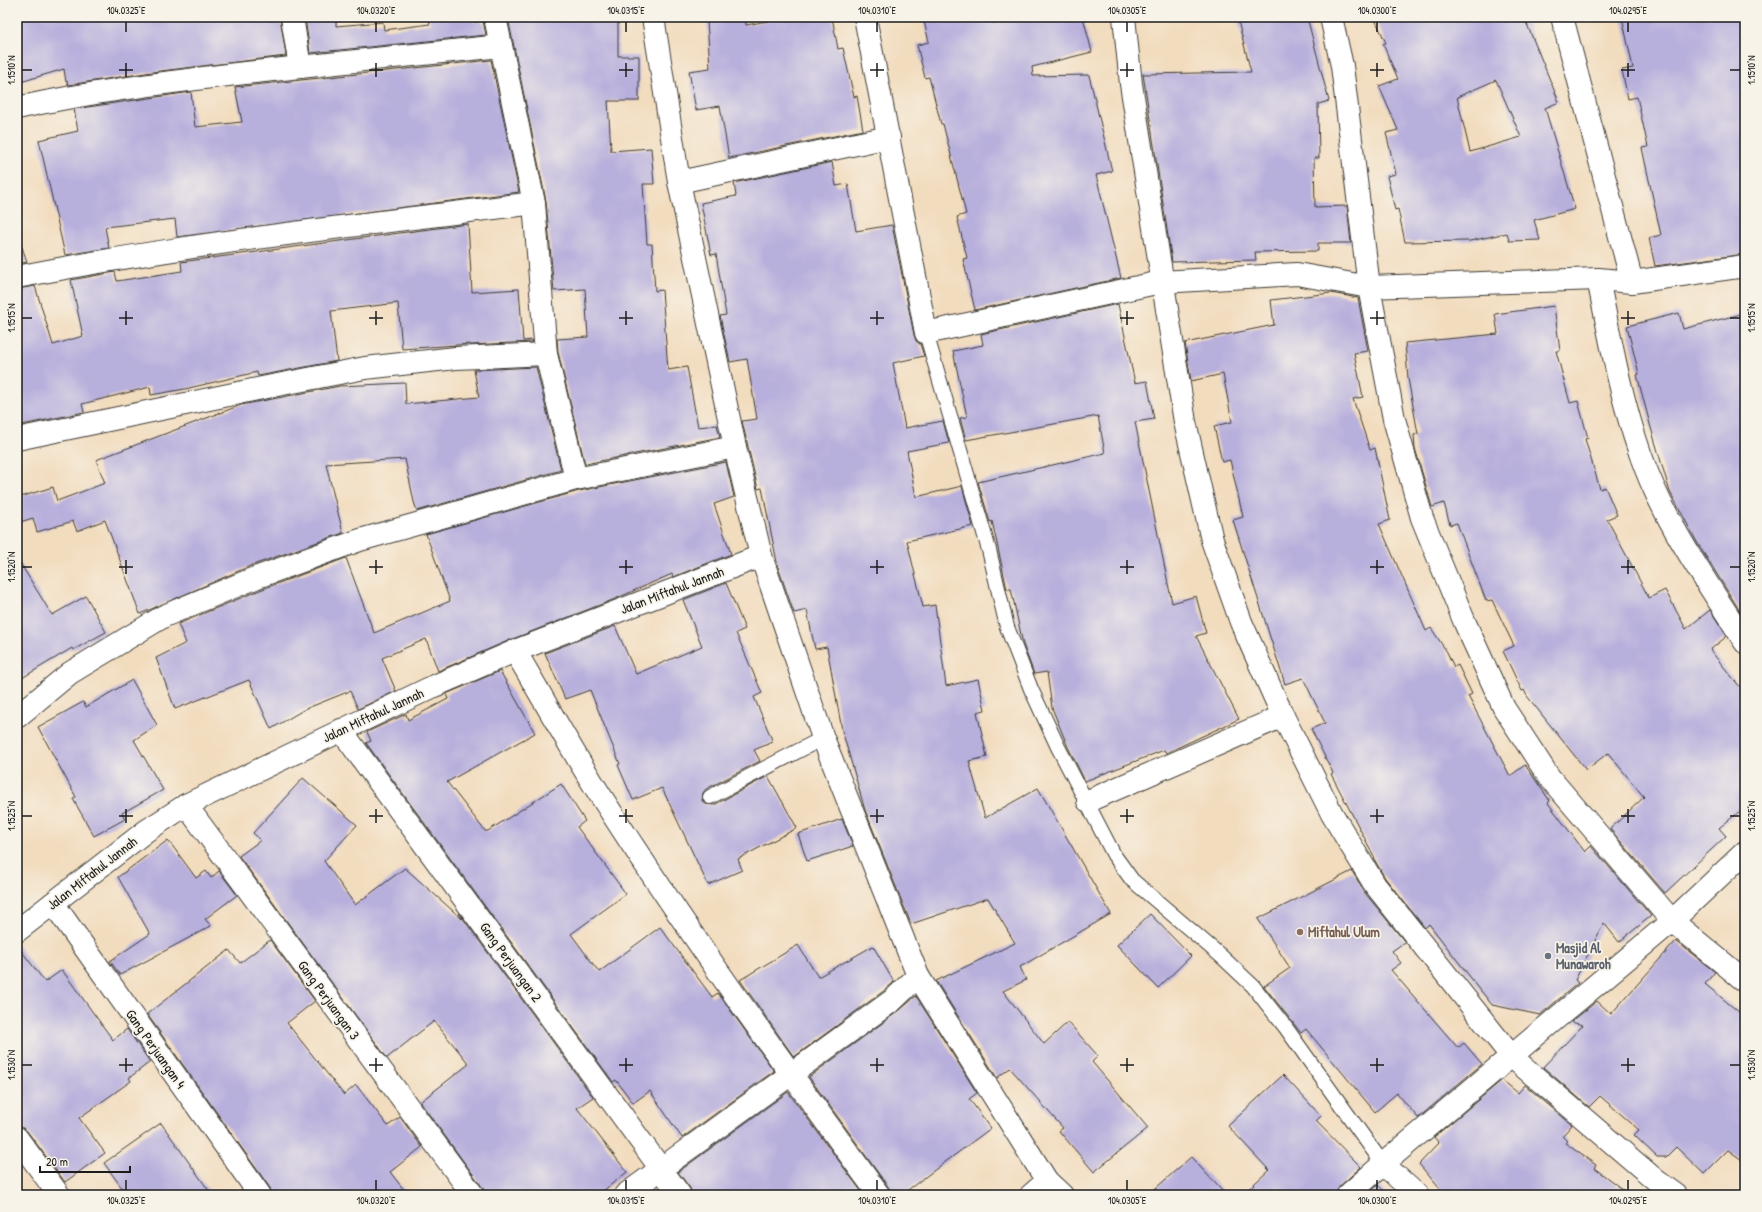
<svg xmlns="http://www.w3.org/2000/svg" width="1762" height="1212" font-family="'Patrick Hand',sans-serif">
	<rect width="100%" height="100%" fill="#f7f3e8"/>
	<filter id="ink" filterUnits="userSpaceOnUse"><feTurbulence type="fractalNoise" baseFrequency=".025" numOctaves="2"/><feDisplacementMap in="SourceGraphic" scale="8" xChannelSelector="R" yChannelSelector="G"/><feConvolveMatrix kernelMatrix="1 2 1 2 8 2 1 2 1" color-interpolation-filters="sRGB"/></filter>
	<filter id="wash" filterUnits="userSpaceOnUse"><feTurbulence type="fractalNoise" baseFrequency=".012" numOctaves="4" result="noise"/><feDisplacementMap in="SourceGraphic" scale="16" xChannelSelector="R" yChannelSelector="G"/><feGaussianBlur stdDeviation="0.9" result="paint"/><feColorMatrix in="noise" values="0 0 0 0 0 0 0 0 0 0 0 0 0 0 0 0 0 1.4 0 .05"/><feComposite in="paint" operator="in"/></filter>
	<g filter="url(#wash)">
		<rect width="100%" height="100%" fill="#f2dcbe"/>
		<g id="blocks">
			<g fill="#b7afdc" fill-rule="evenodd">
				<path d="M17,17H280L286,56L152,72L68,85L67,81L66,82L64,69L17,83Z"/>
				<path d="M305,17H336V26L383,22L384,30L430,24L429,17H473L474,22L483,21L486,35L310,53Z"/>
				<path d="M517,17H618V56H639V101H608L611,151L651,148L654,184H643L647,244H652L655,291L662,290L668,370L687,367L698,427L717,425L720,437L585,464L558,352L557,339L588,337L585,289L554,291L546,201L508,18Z"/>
				<path d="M745,17L746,25L789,17H832L838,49L843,48L854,97L857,96L863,130L729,158L720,106L696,110L689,71L710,68L707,20Z"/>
				<path d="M923,17H991L993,23L1016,17H1083L1092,52L1032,67L1033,76L1089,75L1112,171L1096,175L1121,278L975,310L963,259L967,258L957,217L966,214L943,124H941L929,77L925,78L917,45L929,42Z"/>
				<path d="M1237,17H1307L1329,101L1318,104L1319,158H1314L1315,207L1347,206L1351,243H1318V251L1255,252L1256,260L1172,262L1143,74L1251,72Z"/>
				<path d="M1374,17H1524L1559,102L1545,108L1575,209L1534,220L1540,240L1509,241L1507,233L1470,241L1405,242L1398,209L1395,210L1387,176L1396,174L1386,133L1398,130L1379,86L1398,79L1383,44L1386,43ZM1496,80L1521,137L1470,152L1457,97Z"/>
				<path d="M1622,17H1745V254L1655,266L1649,238L1661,235L1642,148L1648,147L1637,97L1628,99L1622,70L1633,68Z"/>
				<path d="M491,60L519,192L177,237L175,219L105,227L109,248L65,255L39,140L78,131L74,109L191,92L195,127L242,122L235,87Z"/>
				<path d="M832,162L836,186L848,184L856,231L892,225L914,335L916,341L920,344L924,356L893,363L905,428L943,421L949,443L907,451L916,497L962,486L973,526L907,541L923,607L935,605L946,686L978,679L985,710L977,712L987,757L969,761L985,818L1038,788L1111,914L1020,967L1026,980L1003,991L1044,1044L1068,1022L1098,1056L1092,1062L1148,1128L1094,1172L1059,1131L1063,1128L1010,1068L997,1078L936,981L1015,943L988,898L911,924L865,810L842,730L827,647L815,649L807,610L794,613L778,567L762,488L758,489L742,421L757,419L747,359L730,362L720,316L726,315L716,254L711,255L701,203L736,196L734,183Z"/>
				<path d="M468,224L472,292L519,289L523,341L532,340L533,342L470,345V344L402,349L398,303L331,311L337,361L258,376L257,372L185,389L151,395L150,387L82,404L84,412L17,426V289L35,286L53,345L83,336L71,280L115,272L117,281L182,271L181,262Z"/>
				<path d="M22,247L27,262L17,264V248Z"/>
				<path d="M1331,293L1358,298L1368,351L1354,353L1363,397L1353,399L1370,450L1375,448L1390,520L1379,524L1426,631L1431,628L1447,652L1454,667L1458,665L1472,694L1468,696L1510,776L1525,765L1550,801L1548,803L1585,852L1591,846L1651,916L1619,942L1604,923L1575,980L1578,983L1540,1015L1492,1005L1429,924L1425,928L1385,878L1374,859L1375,858L1331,774L1333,773L1311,729L1325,723L1303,678L1285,684L1233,520L1243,517L1230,460L1222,462L1214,426L1232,422L1223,374L1191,381L1185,343L1274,325L1271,300Z"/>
				<path d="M1118,304L1135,383L1147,381L1154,419L1135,422L1172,603L1196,596L1206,633L1196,636L1239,719L1166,753L1164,750L1085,781L1068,747L1052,708L1047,672L1034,674L1023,644L1011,589H1007L992,521L990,522L978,482L1105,453L1098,416L966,440L960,418L967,417L953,351L983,345L981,334Z"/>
				<path d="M1554,306L1560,351H1556L1570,403L1578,401L1588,438L1585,439L1600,489L1605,487L1617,515L1607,519L1649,598L1665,590L1686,629L1710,610L1727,636L1710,650L1745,693V807L1719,828L1726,836L1665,893L1610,829L1644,797L1608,753L1586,770L1527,696L1524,690L1522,691L1503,651L1514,646L1492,600L1486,601L1457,523L1450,525L1444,503L1432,507L1415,448L1414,435L1418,434L1408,378L1405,343L1498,334L1495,314Z"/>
				<path d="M1679,313L1683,329L1745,313V619L1698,544L1670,492L1651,428L1637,375L1639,374L1627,326Z"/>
				<path d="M536,367L561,470L417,511L414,502L405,459L326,464L343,533L250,566L140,614L105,520L77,531L73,521L37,532L33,518L17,523V498L53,487L57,501L105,483L96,460L241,405L340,386L405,383L406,404L479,397L474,370Z"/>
				<path d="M726,462L734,497L714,504L731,554L673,577L672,574L615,599L510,640L438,671L426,639L382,658L396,691L358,709L350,691L305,709L271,729L249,680L175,709L156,658L186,643L178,624L260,590L346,558L374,633L450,601L426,534L579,491Z"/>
				<path d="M17,558L52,615L86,596L106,632L73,650L72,648L17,681Z"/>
				<path d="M726,583L745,629L736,633L762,693L754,697L773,742L754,750L760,761L706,789L703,793L702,801L706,804L714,805L768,776L797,828L738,859L742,870L708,885L662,788L633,800L618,765L620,764L590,690L565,699L545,653L615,626L636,674L702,646L683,600Z"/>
				<path d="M500,671L535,733L447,782L485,831H488L561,784L585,821L577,827L626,894L571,934L599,972L660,927L712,997L718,993L774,1071L682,1138L650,1091L633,1103L616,1080L613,1082L366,743L371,741L367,732L406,714L408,720L448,699L446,694Z"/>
				<path d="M132,680L157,725L134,740L163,790L122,813L125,819L94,836L73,799L76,797L38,727L83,702L86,707Z"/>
				<path d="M303,778L357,825L324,861L355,905L405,868L462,919L459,913L593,1097L577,1108L627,1172L598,1195H485L483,1188L420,1102L469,1064L434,1021L387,1058L239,856L261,840L253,833Z"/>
				<path d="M842,819L853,846L807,861L798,834Z"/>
				<path d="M168,840L196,878L206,871L211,878L219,871L237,895L205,919L211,926L120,975L110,961L150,934L118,877Z"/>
				<path d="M1352,871L1365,893L1405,942L1392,951L1401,963L1391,970L1458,1048L1464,1043L1482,1064L1418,1118L1397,1093L1375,1112L1306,1029L1301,1033L1264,986L1290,968L1258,919Z"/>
				<path d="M1150,914L1191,956L1158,988L1117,945Z"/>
				<path d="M270,940L315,1001L287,1023L344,1095L356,1085L388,1126L400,1117L422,1147L390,1172L408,1195H272L270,1188L147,1014L229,950L240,963Z"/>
				<path d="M1676,941L1715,972L1705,984L1745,1017V1162L1728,1150L1704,1174L1676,1147L1666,1157H1657L1634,1135L1639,1130L1600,1096L1589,1107L1543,1067L1583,1025L1571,1022L1597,1001L1611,1014Z"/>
				<path d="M17,945L45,982L62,970L113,1040L127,1029L150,1062L129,1078L131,1081L79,1118L105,1153L65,1182L27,1131L17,1125Z"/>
				<path d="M798,945L818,977L873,946L894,982L885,990L794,1057L740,980Z"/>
				<path d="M916,996L977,1093L969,1099L991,1128L901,1195H891L889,1188L809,1077L900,1010Z"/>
				<path d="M1283,1075L1321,1116L1316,1121L1361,1167L1340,1186L1336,1195H1242L1269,1170L1228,1126Z"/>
				<path d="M1502,1080L1518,1093L1525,1085L1572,1125L1562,1136L1567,1141L1565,1143L1596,1165L1594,1168L1630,1195H1445L1419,1164L1439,1143L1434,1137Z"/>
				<path d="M788,1092L864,1195H692L690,1188L678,1172Z"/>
				<path d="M161,1123L212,1195H127L104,1163Z"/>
				<path d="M1191,1157L1226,1195H1148Z"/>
				<path d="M1378,1185L1388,1195H1367Z"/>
			</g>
		</g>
	</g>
	<g filter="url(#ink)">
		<use href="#blocks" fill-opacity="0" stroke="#3c3934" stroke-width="1"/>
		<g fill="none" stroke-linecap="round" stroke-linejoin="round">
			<g stroke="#3c3934" stroke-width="16">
				<g id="service">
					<path d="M926,333L989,550L1007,627L1031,689L1058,747L1114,855L1132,880L1221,956L1253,986L1286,1028L1383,1164"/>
					<path d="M710,797L823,738"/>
				</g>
			</g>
			<g stroke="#3c3934" stroke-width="24">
				<g id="minor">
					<path d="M292,17L300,67"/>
					<path d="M495,17L534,203L546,354L576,479"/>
					<path d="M653,17L679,182L735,447L761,556L823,738L918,976L1047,1181L1062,1195"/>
					<path d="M865,17L926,333L1161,282L1297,274L1369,287L1598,279L1632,282L1745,266"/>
					<path d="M1124,17L1131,84L1185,422L1212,540L1241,622L1283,716L1332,814L1375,885L1512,1057L1658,1182L1676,1195"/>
					<path d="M1331,17L1342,66L1369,287L1394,419L1422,518L1465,623L1504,708L1549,777L1672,921L1745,981"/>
					<path d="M1562,17L1632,282"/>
					<path d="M17,108C89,92 162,83 236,74C324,64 413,55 501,46"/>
					<path d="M679,182L889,137"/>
					<path d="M17,277C188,243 361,225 534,203"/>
					<path d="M1598,279C1610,337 1620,396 1640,453C1663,521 1707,582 1745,642"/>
					<path d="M17,439L272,386L365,368L456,358L546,354"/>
					<path d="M515,651C545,701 572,752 604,801C690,936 785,1066 879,1195"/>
					<path d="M17,717L70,673L164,616L255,578L360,540L576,479L735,447"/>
					<path d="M341,730L680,1195"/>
					<path d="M1088,801L1283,716"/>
					<path d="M186,805L473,1195"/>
					<path d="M53,903L260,1195"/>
					<path d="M17,931L146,831L186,805L432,687L515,651L761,556"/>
					<path d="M17,1138L59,1195"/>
					<path d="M1383,1164L1417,1195"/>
					<path d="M625,1195L893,1000L918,976"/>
					<path d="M1031,1195L1047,1181"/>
					<path d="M1348,1195L1383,1164L1672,921L1745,852"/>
				</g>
			</g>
			<use href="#service" stroke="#fff" stroke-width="14"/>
			<use href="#minor" stroke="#fff" stroke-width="22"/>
		</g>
	</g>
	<path fill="none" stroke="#1c1c1c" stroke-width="1.5" d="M126,22V32M376,22V32M626,22V32M877,22V32M1127,22V32M1377,22V32M1628,22V32M126,63V77M376,63V77M626,63V77M877,63V77M1127,63V77M1377,63V77M1628,63V77M22,70H32M119,70H133M369,70H383M619,70H633M870,70H884M1120,70H1134M1370,70H1384M1621,70H1635M1730,70H1740M126,311V325M376,311V325M626,311V325M877,311V325M1127,311V325M1377,311V325M1628,311V325M22,318H32M119,318H133M369,318H383M619,318H633M870,318H884M1120,318H1134M1370,318H1384M1621,318H1635M1730,318H1740M126,560V574M376,560V574M626,560V574M877,560V574M1127,560V574M1377,560V574M1628,560V574M22,567H32M119,567H133M369,567H383M619,567H633M870,567H884M1120,567H1134M1370,567H1384M1621,567H1635M1730,567H1740M126,809V823M376,809V823M626,809V823M877,809V823M1127,809V823M1377,809V823M1628,809V823M22,816H32M119,816H133M369,816H383M619,816H633M870,816H884M1120,816H1134M1370,816H1384M1621,816H1635M1730,816H1740M126,1058V1072M376,1058V1072M626,1058V1072M877,1058V1072M1127,1058V1072M1377,1058V1072M1628,1058V1072M22,1065H32M119,1065H133M369,1065H383M619,1065H633M870,1065H884M1120,1065H1134M1370,1065H1384M1621,1065H1635M1730,1065H1740M126,1180V1190M376,1180V1190M626,1180V1190M877,1180V1190M1127,1180V1190M1377,1180V1190M1628,1180V1190"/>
	<circle fill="#8d6e63" stroke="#f7f3e8" stroke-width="1.5" cx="1300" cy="932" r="4"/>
	<circle fill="#6b7280" stroke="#f7f3e8" stroke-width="1.5" cx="1548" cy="956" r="4"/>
	<g text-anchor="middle" stroke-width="3.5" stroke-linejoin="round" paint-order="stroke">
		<g font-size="14" fill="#1c1c1c" stroke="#f7f3e8">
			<text transform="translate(672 590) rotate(-21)" y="5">Jalan Miftahul Jannah</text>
			<text transform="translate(373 715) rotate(-25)" y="5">Jalan Miftahul Jannah</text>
			<text transform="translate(92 873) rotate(-38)" y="5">Jalan Miftahul Jannah</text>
			<text transform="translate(511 962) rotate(54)" y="5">Gang Perjuangan 2</text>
			<text transform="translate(329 1000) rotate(54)" y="5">Gang Perjuangan 3</text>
			<text transform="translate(156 1049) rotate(55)" y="5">Gang Perjuangan 4</text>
		</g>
		<g font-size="14" font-weight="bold" fill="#785e54" stroke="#f7f3e8" text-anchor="start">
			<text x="1308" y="937">Miftahul Ulum</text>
		</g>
		<g font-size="14" font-weight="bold" fill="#5b616d" stroke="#f7f3e8" text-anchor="start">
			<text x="1556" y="953">Masjid Al<tspan x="1556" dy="16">Munawaroh</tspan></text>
		</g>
	</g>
	<rect width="1762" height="1212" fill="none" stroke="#f7f3e8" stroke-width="44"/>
	<path d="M40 1166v6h90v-6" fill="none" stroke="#1c1c1c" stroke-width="2"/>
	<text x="46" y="1166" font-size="12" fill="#1c1c1c" stroke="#f7f3e8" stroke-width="3" paint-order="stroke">20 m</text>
	<rect x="22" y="22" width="1718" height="1168" fill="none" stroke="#1c1c1c" stroke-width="1.5"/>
	<g font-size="10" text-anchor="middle" fill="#1c1c1c">
		<text x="126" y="14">104.0325°E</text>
		<text x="376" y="14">104.0320°E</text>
		<text x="626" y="14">104.0315°E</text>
		<text x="877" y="14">104.0310°E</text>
		<text x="1127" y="14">104.0305°E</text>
		<text x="1377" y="14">104.0300°E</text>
		<text x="1628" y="14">104.0295°E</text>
		<text transform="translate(1751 70) rotate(-90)" y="4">1.1510°N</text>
		<text transform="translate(11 70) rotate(-90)" y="4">1.1510°N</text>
		<text transform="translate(1751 318) rotate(-90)" y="4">1.1515°N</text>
		<text transform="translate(11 318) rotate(-90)" y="4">1.1515°N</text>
		<text transform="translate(1751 567) rotate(-90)" y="4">1.1520°N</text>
		<text transform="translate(11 567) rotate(-90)" y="4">1.1520°N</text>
		<text transform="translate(1751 816) rotate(-90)" y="4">1.1525°N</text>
		<text transform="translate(11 816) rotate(-90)" y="4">1.1525°N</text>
		<text transform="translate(1751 1065) rotate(-90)" y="4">1.1530°N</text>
		<text transform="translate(11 1065) rotate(-90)" y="4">1.1530°N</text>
		<text x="126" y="1204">104.0325°E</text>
		<text x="376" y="1204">104.0320°E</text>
		<text x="626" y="1204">104.0315°E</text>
		<text x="877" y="1204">104.0310°E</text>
		<text x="1127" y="1204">104.0305°E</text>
		<text x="1377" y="1204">104.0300°E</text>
		<text x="1628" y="1204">104.0295°E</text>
	</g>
</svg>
